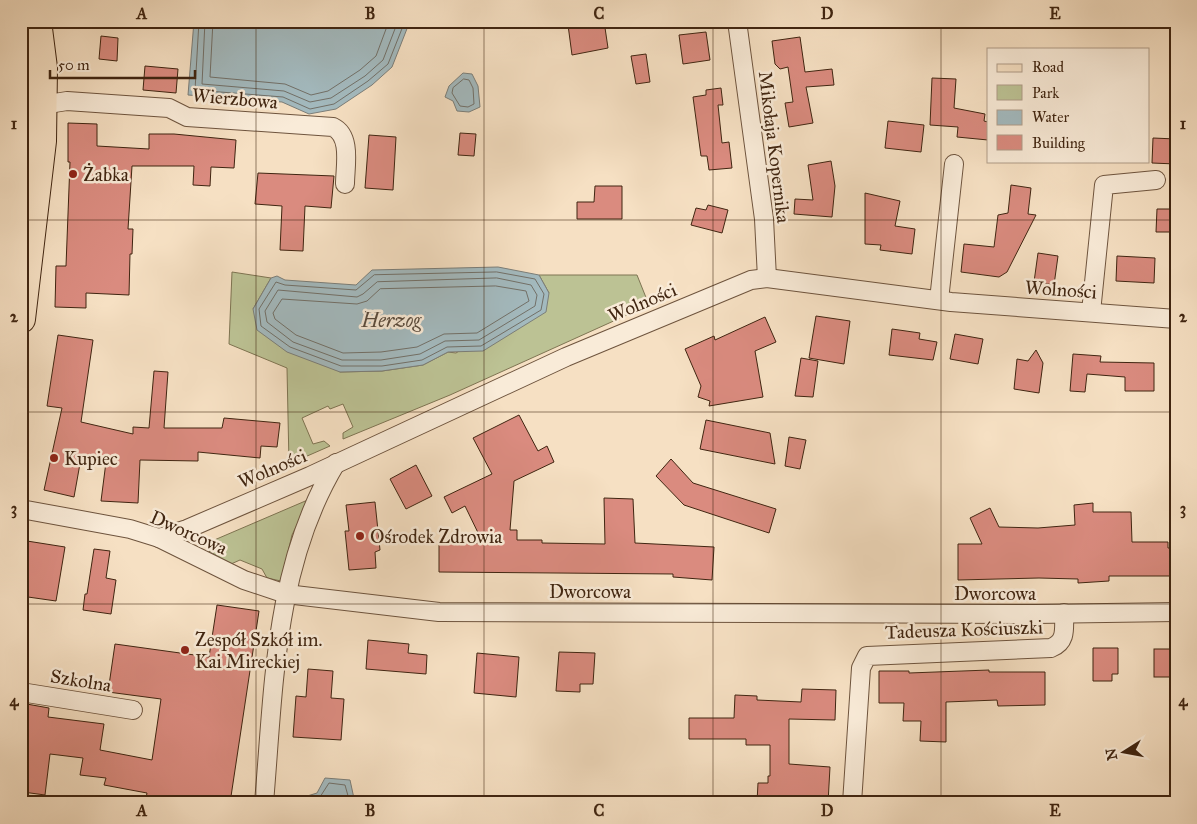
<svg xmlns="http://www.w3.org/2000/svg" width="1197" height="824" font-family="'IM FELL Great Primer',serif">
	<rect width="100%" height="100%" fill="#f6e0c3"/>
	<filter id="stains"><feTurbulence type="fractalNoise" baseFrequency=".004" numOctaves="4"/><feColorMatrix values="0 0 0 0 .2 0 0 0 0 .09 0 0 0 0 .02 0 0 0 .5 -.17"/></filter>
	<radialGradient id="worn" r=".72"><stop offset=".6" stop-color="#630" stop-opacity="0"/><stop offset="1" stop-color="#630" stop-opacity=".3"/></radialGradient>
	<g fill="#bcc294" stroke="#7e7452">
		<path d="M232,272L271,278L253,309L340,372L382,371L423,365L448,352L456,353L549,293L539,275H637L649,305L450,395L343,439V433L353,427L343,404L330,409L328,406L302,418L313,444L324,441L330,446L289,464L287,368L229,344Z"/>
		<path d="M310,499L292,535L281,581L267,578L262,569L240,560L231,564L207,550L212,541Z"/>
	</g>
	<g fill="#a3babf" stroke="#7b7e79">
		<path d="M194,21H410L392,67L372,85L336,109L309,114L282,102L188,95Z"/>
		<path d="M463,73L472,74L478,86L480,107L469,112L457,111L453,101L445,97L449,86Z"/>
		<path d="M498,267L539,275L549,293L546,312L483,351L448,352L423,365L382,371L340,372L287,352L257,330L253,309L271,278L277,276L285,280L356,285L372,270Z"/>
		<path d="M325,778L350,780L355,803H304V797L317,793Z"/>
	</g>
	<g fill="none" stroke-linecap="round" stroke-linejoin="round">
		<g stroke="#727068" stroke-width="1">
			<path d="M199,21L195,90L283,97L310,109L334,104L368,81L388,64L405,21"/>
			<path d="M205,21L202,84L284,91L310,102L331,98L365,76L383,60L398,21"/>
			<path d="M213,21L210,77L285,84L311,95L328,91L360,70L376,56L389,21"/>
			<path d="M464,79L469,80L473,88L474,104L468,107L460,106L452,93L453,88Z"/>
			<path d="M497,272L535,279L544,294L541,310L481,346L447,347L422,360L382,366H341L290,347L261,326L259,309L276,282L285,285L356,290L374,275Z"/>
			<path d="M497,278L531,285L537,295L535,306L479,340L445,341L420,354L381,360H342L293,342L267,322L265,311L278,290L357,297L363,294L377,282Z"/>
			<path d="M496,286L526,291L529,301L477,333L444,334L417,347L381,352L343,353L296,335L275,319L273,313L282,299L357,304L367,301L380,289Z"/>
			<path d="M309,803L320,797L329,783L345,785L350,803"/>
		</g>
	</g>
	<g fill="#da8b7f" stroke="#402511">
		<path d="M585,21H604L608,48L572,55L568,25L585,23Z"/>
		<path d="M706,32L710,60L683,64L679,35Z"/>
		<path d="M101,36L118,38L117,61L99,59Z"/>
		<path d="M800,37L805,72L832,69L834,85L806,87L813,123L789,127L785,103L793,102L788,67L780,69L775,64L772,41Z"/>
		<path d="M646,54L650,82L636,84L631,56Z"/>
		<path d="M145,66L178,69L176,93L143,90Z"/>
		<path d="M932,78L956,79L954,108L985,114L984,121L988,122V140L957,137L958,127L930,125Z"/>
		<path d="M721,88L723,105H718L722,143L729,142L732,168L709,170L707,156H701L693,97L706,95V90Z"/>
		<path d="M888,121L924,125L921,152L885,148Z"/>
		<path d="M68,123L97,124V146L149,149V134H174L236,140L234,168L211,167L210,186L193,185L194,166H132L128,229H133L132,254H130L129,295L86,293V308L55,307L56,266H66L70,162H68Z"/>
		<path d="M460,133L476,134L474,156L458,155Z"/>
		<path d="M369,135L396,137L393,190L365,188Z"/>
		<path d="M1153,138L1176,139V164L1152,163Z"/>
		<path d="M831,161L835,186L832,217L794,214L795,199L813,200L808,165Z"/>
		<path d="M258,173L334,176L331,208L305,206L303,251L280,250L282,206L255,204Z"/>
		<path d="M1011,185L1031,188L1028,214L1036,215L1007,272L999,277L961,272L964,244L994,247L998,215L1008,213Z"/>
		<path d="M595,186H622V219H577V202H594Z"/>
		<path d="M865,193L900,201L895,226L915,229L912,254L880,250L881,245L865,244Z"/>
		<path d="M708,205L728,210L722,233L691,225L696,208L706,210Z"/>
		<path d="M1157,209H1176V232H1156Z"/>
		<path d="M1038,253L1058,256L1054,285L1034,282Z"/>
		<path d="M1117,256L1155,258L1154,283L1116,281Z"/>
		<path d="M816,316L850,321L844,364L809,358Z"/>
		<path d="M765,317L776,342L755,351L763,397L709,406L710,401L698,397L701,386L685,349L714,336L715,340Z"/>
		<path d="M892,329L920,333L919,339L937,342L933,360L889,355Z"/>
		<path d="M955,334L983,339L978,364L950,359Z"/>
		<path d="M58,335L93,340L81,422L133,434V427L149,428L154,371L168,372L164,428H222L224,418L280,423L277,447L261,446L260,458L198,452V461L140,460L138,503L101,501L106,462L81,458L74,497L44,490L62,408L47,406Z"/>
		<path d="M1036,350L1043,363L1039,393L1014,389L1017,359L1028,361Z"/>
		<path d="M1073,354L1101,356L1100,362L1154,363V391H1125V377L1087,374L1085,392L1070,391Z"/>
		<path d="M801,358L818,361L813,397L795,396Z"/>
		<path d="M519,415L538,451L547,446L554,462L514,481L510,530H517V540H542V543L605,544L604,498L633,499L635,543L714,547L712,580L673,577V574L439,572V543H483L465,506L452,513L444,497L492,474L473,438Z"/>
		<path d="M706,420L770,433L775,464L700,449Z"/>
		<path d="M789,437L806,440L800,469L785,466Z"/>
		<path d="M671,459L693,483L776,509L769,533L684,505L656,476Z"/>
		<path d="M416,465L432,496L406,509L390,479Z"/>
		<path d="M375,502L380,550L375,552L376,568L349,570L345,531H349L346,505Z"/>
		<path d="M1093,503V512H1131L1132,542H1168V548H1176V576H1109V581L1078,583V579L1039,578L958,580V544H982L970,518L990,508L999,527L1038,528L1075,525L1074,505Z"/>
		<path d="M27,541L65,547L56,601L21,596L24,573L22,572Z"/>
		<path d="M94,549L110,551L106,578L116,580L111,614L83,610L85,594H87Z"/>
		<path d="M217,605L259,611L230,803H145L147,793L104,785L106,778L80,775L83,758L50,754L45,795L23,792L26,766H21V703L49,708L48,717L104,724L100,750L152,760L161,699L108,692L115,644L209,657Z"/>
		<path d="M368,640L409,644L408,653L427,655L426,674L366,669Z"/>
		<path d="M1093,648H1118V674H1112V681H1093Z"/>
		<rect x="1154" y="649" width="22" height="28"/>
		<path d="M559,652L595,653L593,684H580V692L556,691Z"/>
		<path d="M477,653L519,657L516,697L474,693Z"/>
		<path d="M308,669L333,671L331,698L344,699L341,740L293,737L296,696L306,697Z"/>
		<path d="M989,670V672H1045V705L998,706L997,700L946,702V742L920,741L921,721H903L904,703H879V671H909V673Z"/>
		<path d="M802,689L836,690L835,720L789,719V764L830,767L828,803L757,802L758,783H768V776H770V745H746V739H689V718H734L735,695L757,696V700L801,702Z"/>
	</g>
	<g fill="none" stroke-linecap="round" stroke-linejoin="round">
		<g stroke="#6e543e" stroke-width="20">
			<g id="street">
				<path d="M737,21L764,219L767,278"/>
				<path d="M21,67L43,68"/>
				<path d="M42,105L67,101L169,108L187,117L333,127C352,136 345,167 345,184"/>
				<path d="M939,300L954,164"/>
				<path d="M1091,312L1104,185L1156,180"/>
				<path d="M21,509L130,529L159,538L244,580L286,594L439,612L1036,614L1176,612"/>
				<path d="M159,538L187,529L310,476L566,357L751,280L767,278L951,302L1176,319"/>
				<path d="M21,692L133,710"/>
				<path d="M264,803C274,687 274,566 336,463"/>
				<path d="M852,803L861,668L867,656L1051,648C1067,642 1064,628 1064,613"/>
			</g>
		</g>
		<g stroke="#402511" stroke-width="30">
			<path id="primary" d="M21,319L42,141L43,68L37,21"/>
		</g>
		<use href="#street" stroke="#f9ebd8" stroke-width="18"/>
		<use href="#primary" stroke="#f6e0c3" stroke-width="28"/>
	</g>
	<path fill="none" stroke="#402511" stroke-width="1" stroke-opacity="0.55" d="M256,21V803M484,21V803M713,21V803M941,21V803M21,220H1176M21,412H1176M21,604H1176"/>
	<g fill="#8f2418" stroke="#f9ebd8" stroke-width="2">
		<circle cx="73" cy="174" r="5"/>
		<circle cx="54" cy="458" r="5"/>
		<circle cx="360" cy="536" r="5"/>
		<circle cx="185" cy="650" r="5"/>
	</g>
	<g text-anchor="middle" stroke-width="5" stroke-linejoin="round" paint-order="stroke">
		<g font-size="19" fill="#402511" stroke="#f9ebd8">
			<text transform="translate(235 98) rotate(5)" y="7">Wierzbowa</text>
			<text transform="translate(775 147) rotate(83)" y="7">Mikołaja Kopernika</text>
			<text transform="translate(1061 289) rotate(4)" y="7">Wolności</text>
			<text transform="translate(642 302) rotate(-23)" y="7">Wolności</text>
			<text transform="translate(272 468) rotate(-23)" y="7">Wolności</text>
			<text transform="translate(189 532) rotate(24)" y="7">Dworcowa</text>
			<text x="590" y="598">Dworcowa</text>
			<text x="995" y="600">Dworcowa</text>
			<text transform="translate(964 629) rotate(-2)" y="7">Tadeusza Kościuszki</text>
			<text transform="translate(81 680) rotate(9)" y="7">Szkolna</text>
		</g>
		<g font-size="19" fill="#402511" stroke="#f9ebd8" text-anchor="start">
			<text x="83" y="181">Żabka</text>
			<text x="64" y="465">Kupiec</text>
			<text x="370" y="543">Ośrodek Zdrowia</text>
			<text x="195" y="646">Zespół Szkół im.<tspan x="195" dy="22">Kai Mireckiej</tspan></text>
		</g>
		<g font-size="20" font-style="italic" fill="#594a3c" stroke="#f9ebd8">
			<text x="391" y="327">Herzog</text>
		</g>
	</g>
	<rect width="1197" height="824" fill="none" stroke="#f6e0c3" stroke-width="55"/>
	<rect x="987" y="48" width="162" height="115" fill="#f9ebd8" stroke="#af9c88"/>
	<rect x="997" y="64" width="25" height="8" fill="#f6e0c3" stroke="#af9c88"/>
	<text x="1032" y="72" font-size="15" fill="#402511">Road</text>
	<rect x="997" y="85" width="25" height="15" fill="#bcc294" stroke="#af9c88"/>
	<text x="1032" y="98" font-size="15" fill="#402511">Park</text>
	<rect x="997" y="110" width="25" height="15" fill="#a3babf" stroke="#af9c88"/>
	<text x="1032" y="122" font-size="15" fill="#402511">Water</text>
	<rect x="997" y="135" width="25" height="15" fill="#da8b7f" stroke="#af9c88"/>
	<text x="1032" y="148" font-size="15" fill="#402511">Building</text>
	<g transform="translate(1124 752) rotate(259)" stroke="#f9ebd8" stroke-width="4" paint-order="stroke">
	<path d="M0-4L9 19L0 12L-9 19Z" fill="#402511"/>
	<text y="-8" font-size="14" font-weight="bold" text-anchor="middle" fill="#402511">N</text>
	</g>
	<path d="M50 70v8h145v-8" fill="none" stroke="#402511" stroke-width="2.5"/>
	<text x="58" y="70" font-size="15" fill="#402511" stroke="#f9ebd8" stroke-width="4" paint-order="stroke">50 m</text>
	<rect x="28" y="28" width="1142" height="768" fill="none" stroke="#402511" stroke-width="2"/>
	<g font-size="16" text-anchor="middle" font-weight="bold" fill="#402511">
		<text x="142" y="19">A</text>
		<text x="370" y="19">B</text>
		<text x="599" y="19">C</text>
		<text x="827" y="19">D</text>
		<text x="1055" y="19">E</text>
		<text x="14" y="129">1</text>
		<text x="1183" y="129">1</text>
		<text x="14" y="322">2</text>
		<text x="1183" y="322">2</text>
		<text x="14" y="514">3</text>
		<text x="1183" y="514">3</text>
		<text x="14" y="706">4</text>
		<text x="1183" y="706">4</text>
		<text x="142" y="816">A</text>
		<text x="370" y="816">B</text>
		<text x="599" y="816">C</text>
		<text x="827" y="816">D</text>
		<text x="1055" y="816">E</text>
	</g>
	<rect width="100%" height="100%" filter="url(#stains)"/>
	<rect width="100%" height="100%" fill="url(#worn)"/>
</svg>
